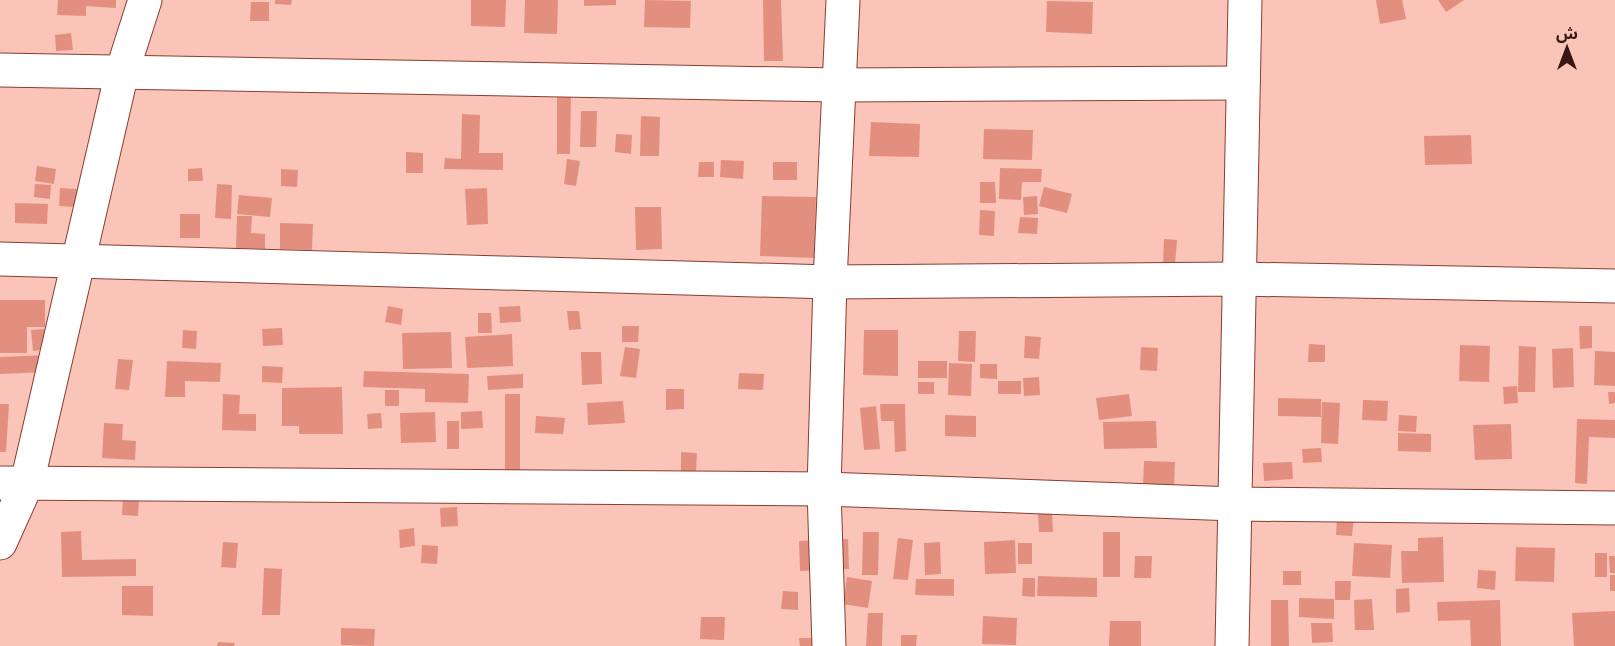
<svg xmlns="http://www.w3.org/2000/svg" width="1615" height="646" font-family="'Exo 2','Noto Sans Arabic',sans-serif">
	<rect width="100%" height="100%" fill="#fac4b9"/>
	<g fill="#e38f7f">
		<path d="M58,0H116V8L86,6V16L57,15Z"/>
		<path d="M275,0H292L291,5L275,4Z"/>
		<path d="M471,0H506L505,27L471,26Z"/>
		<path d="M525,0H558L557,34L524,33Z"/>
		<path d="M584,0H616V5L584,6Z"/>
		<path d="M645,0L691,1L690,28L644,27Z"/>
		<path d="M763,0H781L783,61H764Z"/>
		<path d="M1376,0H1402L1406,19L1380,24Z"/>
		<path d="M1438,0H1464L1446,12Z"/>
		<path d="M1047,1L1093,2L1092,34L1046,32Z"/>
		<path d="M251,2H269V21H250Z"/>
		<path d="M71,33L73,50L56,51L55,35Z"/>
		<path d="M557,94H571L570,154H557Z"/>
		<path d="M581,111H597L596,147H580Z"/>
		<path d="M462,114L480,115L479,153H503V170L444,169L445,158L461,159Z"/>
		<path d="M641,116L660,117L659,156H640Z"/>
		<path d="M871,122L920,124L919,157L869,156Z"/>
		<path d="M984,129L1033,130L1032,160L983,159Z"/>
		<path d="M616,134L632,135L631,154L615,152Z"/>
		<path d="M1471,135L1472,164L1425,165L1424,136Z"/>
		<path d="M406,152L423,153V173H406Z"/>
		<path d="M567,159L580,161L576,186L564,184Z"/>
		<path d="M721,160L744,161L743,179L720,177Z"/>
		<path d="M699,162H714V177H698Z"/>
		<rect x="773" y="162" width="24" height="18"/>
		<path d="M37,166L56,169L54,184L35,181Z"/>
		<path d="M202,168L203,181H188V169Z"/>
		<path d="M1000,168L1042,169L1041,182H1022L1021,200L999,199Z"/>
		<path d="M281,169L298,170L297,187L281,186Z"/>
		<path d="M980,182H995L996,203H980Z"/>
		<path d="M35,184L51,185L50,199L34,197Z"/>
		<path d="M217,184L232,185L231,219L215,218Z"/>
		<path d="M1044,187L1072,194L1067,213L1039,206Z"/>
		<path d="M60,188L92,190L91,208L59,206Z"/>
		<path d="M487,188L488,224L467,225L465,189Z"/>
		<path d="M239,195L272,198L270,217L237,214Z"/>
		<path d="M762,196L816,197L814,258L760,256Z"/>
		<path d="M1037,196L1038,214L1024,215L1023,197Z"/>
		<path d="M15,203L48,204L47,224L15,223Z"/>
		<path d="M635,207H661L662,249L636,250Z"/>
		<path d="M980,210L995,211L994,236L979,235Z"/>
		<rect x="180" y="214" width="20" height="24"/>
		<path d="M237,216H252L251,233L265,234V249L236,248Z"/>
		<path d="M1020,217L1038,218L1037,234L1018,233Z"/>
		<path d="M280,223L313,224L312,250L280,249Z"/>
		<path d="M1164,239L1177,240L1175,265L1163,264Z"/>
		<path d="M0,300H45V327H27V353H0Z"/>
		<path d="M388,306L403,309L401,325L385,322Z"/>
		<path d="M520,306L521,322L500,323L499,307Z"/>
		<path d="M567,311H579L581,329L569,330Z"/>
		<path d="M478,313H491L492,333H478Z"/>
		<path d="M622,326H639L638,342H622Z"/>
		<path d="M1579,326H1592V348L1580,349Z"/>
		<path d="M282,328L283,345L263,346L262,329Z"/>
		<path d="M46,329L48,349L33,351L31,330Z"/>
		<path d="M183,330L197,331L196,349L182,348Z"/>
		<path d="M864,330H898V376L863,375Z"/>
		<path d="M959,331H976L975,362L958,361Z"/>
		<path d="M451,332L452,368L403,369L402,333Z"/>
		<path d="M512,334L513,366L467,368L465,337Z"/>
		<path d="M1025,336L1041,337L1039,359L1024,358Z"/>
		<path d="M1309,344L1325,345V362H1308Z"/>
		<path d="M1460,345L1490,346L1489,382L1459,381Z"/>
		<path d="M1519,346L1536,347L1535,392H1518Z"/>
		<path d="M625,347L640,349L636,378L620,376Z"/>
		<path d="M1141,347L1158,348L1157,371L1140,370Z"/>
		<path d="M1573,348L1574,387L1553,388L1552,349Z"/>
		<path d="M1595,351L1615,352V386L1594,385Z"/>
		<path d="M581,352H601L602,384L582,385Z"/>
		<path d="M48,355V372L0,374V357Z"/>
		<path d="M118,359L133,360L129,390L115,389Z"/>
		<path d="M167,361L221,363L220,382L185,381V397H165Z"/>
		<rect x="918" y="361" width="29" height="17"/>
		<path d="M949,363L972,364L971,396L948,395Z"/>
		<path d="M980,364H997V379L980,378Z"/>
		<path d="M262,366L283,367L282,383L262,382Z"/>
		<path d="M364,371L469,374L468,403L425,402V389L363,387Z"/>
		<path d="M739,373L764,374L763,390L738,389Z"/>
		<path d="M523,374V388L488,390L487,376Z"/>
		<path d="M1039,377L1040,395L1024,396L1023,378Z"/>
		<rect x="998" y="381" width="23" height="13"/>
		<rect x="918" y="382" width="16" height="12"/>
		<path d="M1517,386L1518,403L1504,404L1503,387Z"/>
		<path d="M342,387L343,434H299V426H282V388Z"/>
		<path d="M666,389H684V409L666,410Z"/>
		<rect x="385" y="390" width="14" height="16"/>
		<path d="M1608,392H1615V403L1609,404Z"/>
		<path d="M223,394L240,395L239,414H256V431L222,430Z"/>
		<rect x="505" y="394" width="15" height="76"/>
		<path d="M1129,394L1132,416L1099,420L1096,398Z"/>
		<path d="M1278,398L1321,399V417L1278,416Z"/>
		<path d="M1363,400L1388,401L1387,421L1362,420Z"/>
		<path d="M623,401L625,423L588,425L587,403Z"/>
		<path d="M1322,402L1340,403L1338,444L1321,443Z"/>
		<path d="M0,404H9L6,452H0Z"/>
		<path d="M880,404H905L906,451L895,452L894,421H881Z"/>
		<path d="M876,406L880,449L864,450L860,408Z"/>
		<path d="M482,411L483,428L461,429V412Z"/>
		<path d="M435,412L436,442L401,443L400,413Z"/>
		<path d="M381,413L382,428L368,429L367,414Z"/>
		<path d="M945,415L976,416V437L945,436Z"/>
		<path d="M1399,415L1417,416L1416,432L1398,431Z"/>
		<path d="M536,416L565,418L563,434L535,433Z"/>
		<path d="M1577,419L1615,420V438L1589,437L1587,484L1575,483Z"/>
		<rect x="447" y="421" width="12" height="28"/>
		<path d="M1156,421L1157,448L1104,449L1103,422Z"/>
		<path d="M104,423L123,424L122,440L136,441L135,460L102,458Z"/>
		<path d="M1511,424L1512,459L1475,460L1473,425Z"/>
		<path d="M1398,433L1431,434V452L1398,451Z"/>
		<path d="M1321,448L1322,462L1303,463L1302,449Z"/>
		<path d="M681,452L697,453L696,472L681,471Z"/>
		<path d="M1144,461L1175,462L1174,486L1143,485Z"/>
		<path d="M1292,462L1293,479L1264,481L1263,463Z"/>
		<path d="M123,497L139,498L138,516L122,515Z"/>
		<path d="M457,507L458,526L441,527L440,508Z"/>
		<path d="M1038,513H1052L1053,532H1039Z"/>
		<path d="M1337,516L1354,517L1352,536L1336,535Z"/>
		<path d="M414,528L415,546L400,548L399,530Z"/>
		<path d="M81,531L82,560L136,559V576L62,577L61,532Z"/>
		<path d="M863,532H879L878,575H862Z"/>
		<rect x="1103" y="532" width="17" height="45"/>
		<path d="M1443,537L1444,582L1402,583L1401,551H1418V538Z"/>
		<path d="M898,538L913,540L908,580L893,579Z"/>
		<path d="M848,539L849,569L800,571L799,541Z"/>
		<path d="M1015,540L1016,573L985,574L984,542Z"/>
		<path d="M223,542L238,543L236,568L221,567Z"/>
		<path d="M940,542L941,574L925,575L924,543Z"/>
		<rect x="1018" y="543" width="14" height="21"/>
		<path d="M1354,543L1392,545L1390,578L1352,576Z"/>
		<path d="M422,545L438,546L437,564L421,563Z"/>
		<path d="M1516,547L1555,548L1554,582L1515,581Z"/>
		<rect x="1595" y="553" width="12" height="24"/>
		<path d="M1135,556H1152L1151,578H1134Z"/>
		<path d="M1609,556H1615V573H1610Z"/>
		<path d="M264,568L282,569L280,615H262Z"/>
		<path d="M1478,570L1496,571L1495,590L1477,588Z"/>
		<rect x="1283" y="571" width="18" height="14"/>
		<rect x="1610" y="575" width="5" height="16"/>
		<path d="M1038,576L1097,578V597L1037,596Z"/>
		<path d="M847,577L872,581L868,608L843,604Z"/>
		<path d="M1023,578H1035V597L1022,596Z"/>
		<path d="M916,579H954V596L915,595Z"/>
		<path d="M1335,581H1351L1350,600H1335Z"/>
		<path d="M122,586H153V616L122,615Z"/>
		<path d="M1409,588L1410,612L1396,613V589Z"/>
		<path d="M783,591L798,592V610L781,609Z"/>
		<path d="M1299,598L1334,599V619L1299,617Z"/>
		<path d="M1372,599L1374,630H1355L1354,600Z"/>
		<path d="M1271,600H1288L1289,646H1271Z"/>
		<path d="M1500,600L1501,646H1471L1470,620L1438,621L1437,602Z"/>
		<path d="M1615,611V646H1574L1572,613Z"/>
		<path d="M868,613H883L882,646H866Z"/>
		<path d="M983,616L1017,618L1016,645L982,644Z"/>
		<path d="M701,617H725L724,640L700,639Z"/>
		<path d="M1110,621H1141V646H1109Z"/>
		<path d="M1311,623H1332L1333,642L1312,643Z"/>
		<path d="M341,628L375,629L374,646L341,645Z"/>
		<path d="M901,635H917L916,646H901Z"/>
		<path d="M799,638H814L815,646H800Z"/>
		<path d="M218,642L235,643L234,646H217Z"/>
	</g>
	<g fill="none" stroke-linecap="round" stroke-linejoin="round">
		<g stroke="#883d30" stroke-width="35">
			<g id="minor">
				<path d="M0,70L839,85L1243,83"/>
				<path d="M0,259L830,282L1238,279L1615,286"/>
				<path d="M0,483L824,489L1235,504L1615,508"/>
				<path d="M0,543L27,483L122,72L145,0"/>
				<path d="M829,646L824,489L830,282L843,0"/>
				<path d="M1232,646L1245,0"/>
			</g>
		</g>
		<use href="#minor" stroke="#fff" stroke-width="33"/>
	</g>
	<g transform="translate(1567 48)" stroke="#fac4b9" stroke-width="4.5" paint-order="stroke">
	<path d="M0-4.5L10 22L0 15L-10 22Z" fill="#371711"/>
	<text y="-9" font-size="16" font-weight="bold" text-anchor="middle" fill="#371711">ش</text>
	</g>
</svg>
